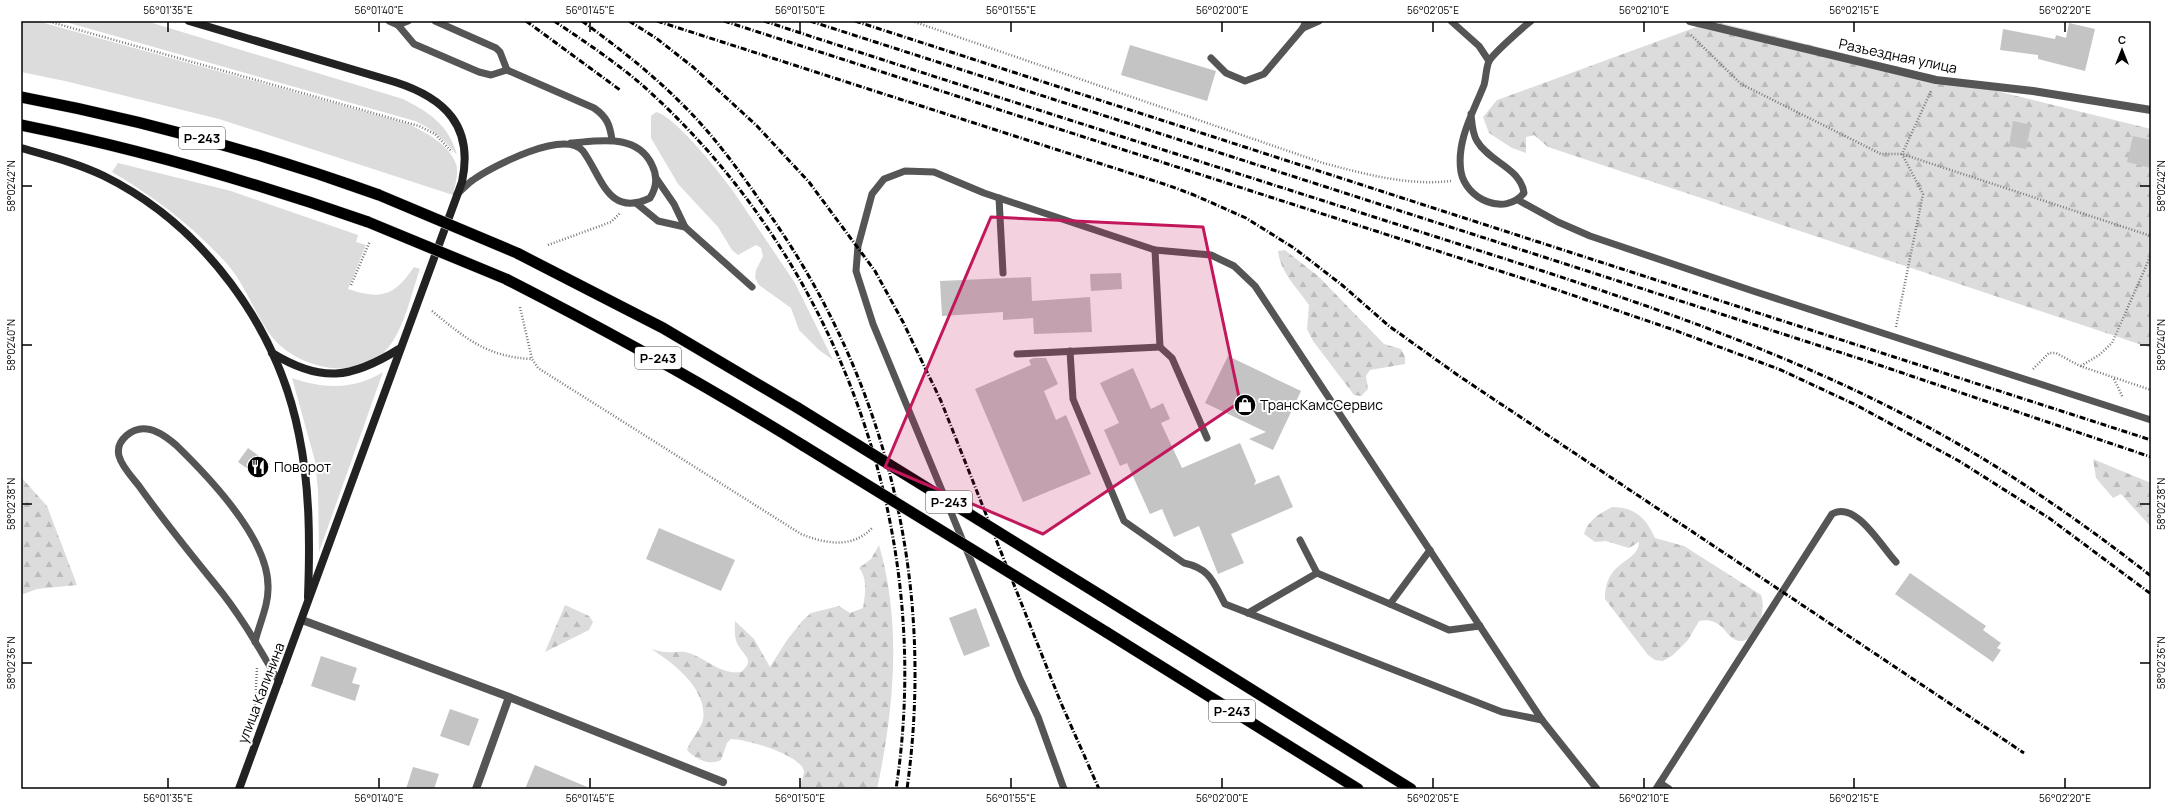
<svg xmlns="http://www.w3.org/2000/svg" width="2172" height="810" font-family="Manrope,sans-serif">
	<defs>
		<pattern id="forest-firs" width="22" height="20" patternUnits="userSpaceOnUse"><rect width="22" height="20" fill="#dcdcdc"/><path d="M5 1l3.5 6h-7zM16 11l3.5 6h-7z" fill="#bbb"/></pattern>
	</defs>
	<rect width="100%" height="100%" fill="#fff"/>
	<g fill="#dcdcdc">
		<path d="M21,21H37L409,124C426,133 449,144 456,164C459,173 455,186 453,195L219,119L65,81L21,72Z"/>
		<path d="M62,21H146L403,99C429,112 449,125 457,155C444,140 433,129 415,121Z"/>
		<path d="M656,112C674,115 721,174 733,191L795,283L833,360L819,350L799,330L791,308L759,285L755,278L756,270L763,256L761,248L756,245L738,255L732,250L718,227L678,184L651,138V116Z"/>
		<path d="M118,163L231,191L358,235L356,242L366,245L348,289C382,300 394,296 414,267L420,269C411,294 405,327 388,348C359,383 298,369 272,337C256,317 246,286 228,265C194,227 156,198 112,172Z"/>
		<path d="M383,372L319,552L318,491L315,461L292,378C323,389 354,390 383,372Z"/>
	</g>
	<g fill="url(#forest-firs)">
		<path d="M1713,21L2151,129V348L1548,147L1534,135L1526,137V153L1512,148L1489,133L1483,117L1497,100Z"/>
		<path d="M1285,250L1318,276L1384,344L1401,349L1405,357V364L1370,370L1366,376L1368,389L1361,396L1354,395L1313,341L1307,329L1309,305C1298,289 1280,272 1278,251Z"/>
		<path d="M2093,459L2151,483V527L2121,494L2113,498L2096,478Z"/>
		<path d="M21,477L47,506L77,585L37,589L21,595Z"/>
		<path d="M1612,507C1635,507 1646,518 1655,538L1684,546L1761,595C1766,608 1759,640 1741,641C1725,641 1725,616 1699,621L1688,640L1673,655L1663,661L1655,660L1648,655L1605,599C1605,559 1638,564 1639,542L1629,548L1606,541L1595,542L1584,534C1588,520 1599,514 1612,507Z"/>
		<path d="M879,545C902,624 894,710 877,789H799C800,784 804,776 804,771C801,755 746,739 731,739L727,743L721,760C709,766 695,759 687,750C690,740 702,727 703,720C708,690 674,663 651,649C656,650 662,652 667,652C675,653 681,650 689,653C707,659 721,675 741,672C756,659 743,656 737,643C734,637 735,628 735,621L754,639L770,667L787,640L803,620L811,613L839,606L850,613L863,608C865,596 868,578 859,568L871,559Z"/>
		<path d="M565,605L589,616L593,622L589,630L545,652Z"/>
	</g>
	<g fill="#c4c4c4">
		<path d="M2069,23L2095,29L2085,71L2038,59V55L2000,50L2003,29L2055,39L2056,35L2066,38Z"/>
		<path d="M1130,45L1216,71L1207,101L1121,75Z"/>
		<path d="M2013,121L2031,125L2026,149L2009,146Z"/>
		<path d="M2133,136L2151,140V168L2127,162Z"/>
		<path d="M1121,273L1122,289L1091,291L1090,274Z"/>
		<path d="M1031,277L1032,301L1090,297L1092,332L1034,334L1033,318L1003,320V312L942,316L940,281Z"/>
		<path d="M1228,356L1301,391L1273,450L1249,439L1266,432L1205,403Z"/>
		<path d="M1034,358H1046L1058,384L1044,391L1056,420L1066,415L1091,474L1023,502L975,389L1031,365L1029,360Z"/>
		<path d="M1133,368L1151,409L1163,403L1170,419L1161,423L1182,468L1240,443L1256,481L1254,485L1279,475L1293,507L1231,534L1244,563L1218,574L1199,526L1174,537L1162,509L1150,514L1127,463L1120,466L1104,430L1119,423L1100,383Z"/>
		<path d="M248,448L270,464L260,478L238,462Z"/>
		<path d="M659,528L735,560L721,591L646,559Z"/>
		<path d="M1910,573L1986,626L1983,630L2001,643L1997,648L2001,650L1993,662L1895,594Z"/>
		<path d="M976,608L990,646L964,656L949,618Z"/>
		<path d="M321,656L357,668L352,683L360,685L355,701L311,686Z"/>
		<path d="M450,709L479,719L469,746L440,736Z"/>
		<path d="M535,765L592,789H525Z"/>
		<path d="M413,767L439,774L434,789H406Z"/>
	</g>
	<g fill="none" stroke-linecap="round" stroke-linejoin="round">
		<g stroke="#dbdbdb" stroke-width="12">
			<g id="trunk">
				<path d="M21,97C143,120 262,153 379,195"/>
				<path d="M21,125C139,149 254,182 368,222"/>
				<path d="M517,253L663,328L798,408"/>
				<path d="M506,279C608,331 707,386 804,446"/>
				<path d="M1100,595L1411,789"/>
				<path d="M1106,632L1358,789"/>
			</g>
		</g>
		<g stroke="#777" stroke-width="2.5" stroke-dasharray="1 2" stroke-linecap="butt">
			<path d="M47,21L419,126L435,134L452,152"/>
			<path d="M912,21L1323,163C1365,174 1407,186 1451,181"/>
			<path d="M1691,35L1741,84L1881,154H1902L2151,236"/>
			<path d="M548,245L611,222L620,213"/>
			<path d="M351,285L370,241"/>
			<path d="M520,307L532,359"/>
			<path d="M432,311C465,338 487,357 532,359L538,368L801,534C826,544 853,549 873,527"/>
			<path d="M1896,327L1923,194L1902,154L1931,91"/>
			<path d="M2081,366L2099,355L2112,343L2151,255"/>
			<path d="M2033,369L2049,353H2056L2080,366L2151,390"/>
			<path d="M2114,379L2123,398"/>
			<path d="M255,705L257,668"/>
		</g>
		<g stroke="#555" stroke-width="7">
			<path d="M389,21L398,25L408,21"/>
			<path d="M435,21L496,48L500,52L507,70"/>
			<path d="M1451,21L1479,46L1489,61"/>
			<path d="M398,25L414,44L479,72L491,75L507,70L594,108C607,117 610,125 612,140"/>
			<path d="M1303,28L1319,21"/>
			<path d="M1211,58L1226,73L1245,81L1264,74L1303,28L1306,21"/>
			<path d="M1471,114C1472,123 1472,133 1477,141C1489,162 1521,168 1524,193C1505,217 1466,199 1461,172C1456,141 1473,113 1484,85C1486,78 1486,68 1489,61C1494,53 1522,28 1531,21"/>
			<path d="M656,178L674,204L685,227L752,287"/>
			<path d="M457,194C462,190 467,184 473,180C493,166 564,129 583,151C602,177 608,218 650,198C657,187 658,177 652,165C637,133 599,141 571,143"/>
			<path d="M999,198L1003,273"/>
			<path d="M1518,200L1558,222L1590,236L1750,290L2151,420"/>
			<path d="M636,203L658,221L685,227"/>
			<path d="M1160,347L1172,358L1207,438"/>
			<path d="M1070,351L1073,399L1124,521L1184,563C1211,569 1213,582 1225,604L1502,712L1542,720"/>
			<path d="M1017,354L1160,347L1155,250"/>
			<path d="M1300,540L1317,573L1390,604"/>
			<path d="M1430,550L1390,604L1449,630L1480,626"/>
			<path d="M1248,613L1317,573"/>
			<path d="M255,642C259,624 269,605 268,586C268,538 209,477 176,445C169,439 157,430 147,429C133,427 115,440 119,456C122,467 132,477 139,486C163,520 189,552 215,584C240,614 259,648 279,682"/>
			<path d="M1660,783L1669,789"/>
			<path d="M1064,789L1038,717L1020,679L873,324L856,271L858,246L872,194L884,179L905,171L934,172L984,193L1155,250L1211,255L1234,266L1255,286L1542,720L1597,789"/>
			<path d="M1656,789L1832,514C1856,500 1882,548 1896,562"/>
		</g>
		<g stroke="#555" stroke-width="8">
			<path d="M1690,21L1936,80L2033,91L2151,110"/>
			<path d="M302,620L509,697L723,782"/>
			<path d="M476,789L509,697"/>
		</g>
		<g stroke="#222" stroke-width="8">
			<path d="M189,21L395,82C445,98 474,126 462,182L239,789"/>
			<path d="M21,148C49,156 77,163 104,176C203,225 278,327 299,435C310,488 310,543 308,597"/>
			<path d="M272,353C321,383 351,379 399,349"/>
		</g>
		<use href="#trunk" stroke="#000" stroke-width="11"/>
		<g stroke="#000" stroke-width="3" stroke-dasharray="6 2 1 2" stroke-linecap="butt">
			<path d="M526,21L620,90"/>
			<path d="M554,21C584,41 614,61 641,84C838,258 936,529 896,789"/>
			<path d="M582,21C616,46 650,72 680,102C712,133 738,169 763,205C886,376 936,580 907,789"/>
			<path d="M629,21L656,38L693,67L757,126L809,182L875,271L903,322L941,401L1061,703L1099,789"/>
			<path d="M657,21L1170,186L1194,195L1246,218L1294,248L1342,285L1389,326L1459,376L2024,753"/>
			<path d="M724,21L1537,283L1674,330L1781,370L1856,405L1959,461L2049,518L2151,594"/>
			<path d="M764,21C965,87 1167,151 1368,215C1550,274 1735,327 1905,415C1993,460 2074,516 2151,576"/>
			<path d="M810,21L1867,361L2151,457"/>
			<path d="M855,21L2151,440"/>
		</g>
		<g stroke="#dbdbdb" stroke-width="12" stroke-linecap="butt">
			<g id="trunk-bridge">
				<path d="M379,195L517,253"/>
				<path d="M368,222L506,279"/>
				<path d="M798,408L1100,595"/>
				<path d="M804,446L1106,632"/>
			</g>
		</g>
		<use href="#trunk-bridge" stroke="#000" stroke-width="11"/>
	</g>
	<path fill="#c2185b" fill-opacity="0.2" stroke="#c2185b" stroke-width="3" stroke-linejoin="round" d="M991,217L1203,227L1240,402L1043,534L885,467Z"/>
	<path fill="none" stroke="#000" stroke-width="1.5" d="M168,22V32M379,22V32M590,22V32M800,22V32M1011,22V32M1222,22V32M1433,22V32M1644,22V32M1854,22V32M2065,22V32M22,186H32M2140,186H2150M22,345H32M2140,345H2150M22,504H32M2140,504H2150M22,663H32M2140,663H2150M168,778V788M379,778V788M590,778V788M800,778V788M1011,778V788M1222,778V788M1433,778V788M1644,778V788M1854,778V788M2065,778V788"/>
	<defs>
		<g id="shop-disc" transform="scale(1.15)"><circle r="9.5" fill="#000" stroke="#fff"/><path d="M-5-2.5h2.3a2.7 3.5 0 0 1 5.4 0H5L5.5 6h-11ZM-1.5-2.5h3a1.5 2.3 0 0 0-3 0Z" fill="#fff"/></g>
		<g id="restaurant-disc" transform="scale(1.15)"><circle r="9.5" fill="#000" stroke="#fff"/><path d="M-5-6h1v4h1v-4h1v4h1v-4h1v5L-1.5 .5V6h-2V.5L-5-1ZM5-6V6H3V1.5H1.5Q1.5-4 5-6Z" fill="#fff"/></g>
	</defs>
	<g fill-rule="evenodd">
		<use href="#shop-disc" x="1245" y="405"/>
		<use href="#restaurant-disc" x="258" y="467"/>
	</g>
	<g text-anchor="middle" stroke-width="4" stroke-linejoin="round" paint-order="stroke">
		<g fill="#fff" stroke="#4c4c4c" stroke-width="1">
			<rect x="179" y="127" width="46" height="22" rx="3"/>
			<rect x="635" y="347" width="46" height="22" rx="3"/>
			<rect x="926" y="491" width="46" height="22" rx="3"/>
			<rect x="1209" y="700" width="46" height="22" rx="3"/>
		</g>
		<g font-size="13" font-weight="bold" fill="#000">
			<text x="202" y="143">Р-243</text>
			<text x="658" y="363">Р-243</text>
			<text x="949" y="507">Р-243</text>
			<text x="1232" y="716">Р-243</text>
		</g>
		<g font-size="14" fill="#000" stroke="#fff">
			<text transform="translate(1898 56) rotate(12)" y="5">Разъездная улица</text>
			<text transform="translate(261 693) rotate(-69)" y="5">улица Калинина</text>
		</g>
		<g font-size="14" fill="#000" stroke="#fff" text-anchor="start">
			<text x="1260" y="410">ТрансКамсСервис</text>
			<text x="274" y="472">Поворот</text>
		</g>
	</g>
	<rect width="2172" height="810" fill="none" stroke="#ffffff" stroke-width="44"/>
	<g transform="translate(2122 50)" stroke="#ffffff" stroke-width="3" paint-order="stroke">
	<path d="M0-3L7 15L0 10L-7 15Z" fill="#000000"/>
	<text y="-6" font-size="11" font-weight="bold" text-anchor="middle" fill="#000000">С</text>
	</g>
	<rect x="22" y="22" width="2128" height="766" fill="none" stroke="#000" stroke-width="1.5"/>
	<g font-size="10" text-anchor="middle" fill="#000">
		<text x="168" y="14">56°01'35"E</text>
		<text x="379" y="14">56°01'40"E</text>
		<text x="590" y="14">56°01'45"E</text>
		<text x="800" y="14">56°01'50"E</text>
		<text x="1011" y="14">56°01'55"E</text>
		<text x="1222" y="14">56°02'00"E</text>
		<text x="1433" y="14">56°02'05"E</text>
		<text x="1644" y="14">56°02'10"E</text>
		<text x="1854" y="14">56°02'15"E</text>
		<text x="2065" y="14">56°02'20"E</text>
		<text transform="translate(11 186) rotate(-90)" y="4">58°02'42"N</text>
		<text transform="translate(2161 186) rotate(-90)" y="4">58°02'42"N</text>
		<text transform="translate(11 345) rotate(-90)" y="4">58°02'40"N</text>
		<text transform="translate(2161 345) rotate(-90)" y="4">58°02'40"N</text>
		<text transform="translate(11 504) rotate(-90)" y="4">58°02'38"N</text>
		<text transform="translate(2161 504) rotate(-90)" y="4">58°02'38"N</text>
		<text transform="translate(11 663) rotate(-90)" y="4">58°02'36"N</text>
		<text transform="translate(2161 663) rotate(-90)" y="4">58°02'36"N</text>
		<text x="168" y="802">56°01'35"E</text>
		<text x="379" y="802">56°01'40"E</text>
		<text x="590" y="802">56°01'45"E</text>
		<text x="800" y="802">56°01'50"E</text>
		<text x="1011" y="802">56°01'55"E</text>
		<text x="1222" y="802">56°02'00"E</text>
		<text x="1433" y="802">56°02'05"E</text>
		<text x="1644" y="802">56°02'10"E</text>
		<text x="1854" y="802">56°02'15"E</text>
		<text x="2065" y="802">56°02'20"E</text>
	</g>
</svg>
